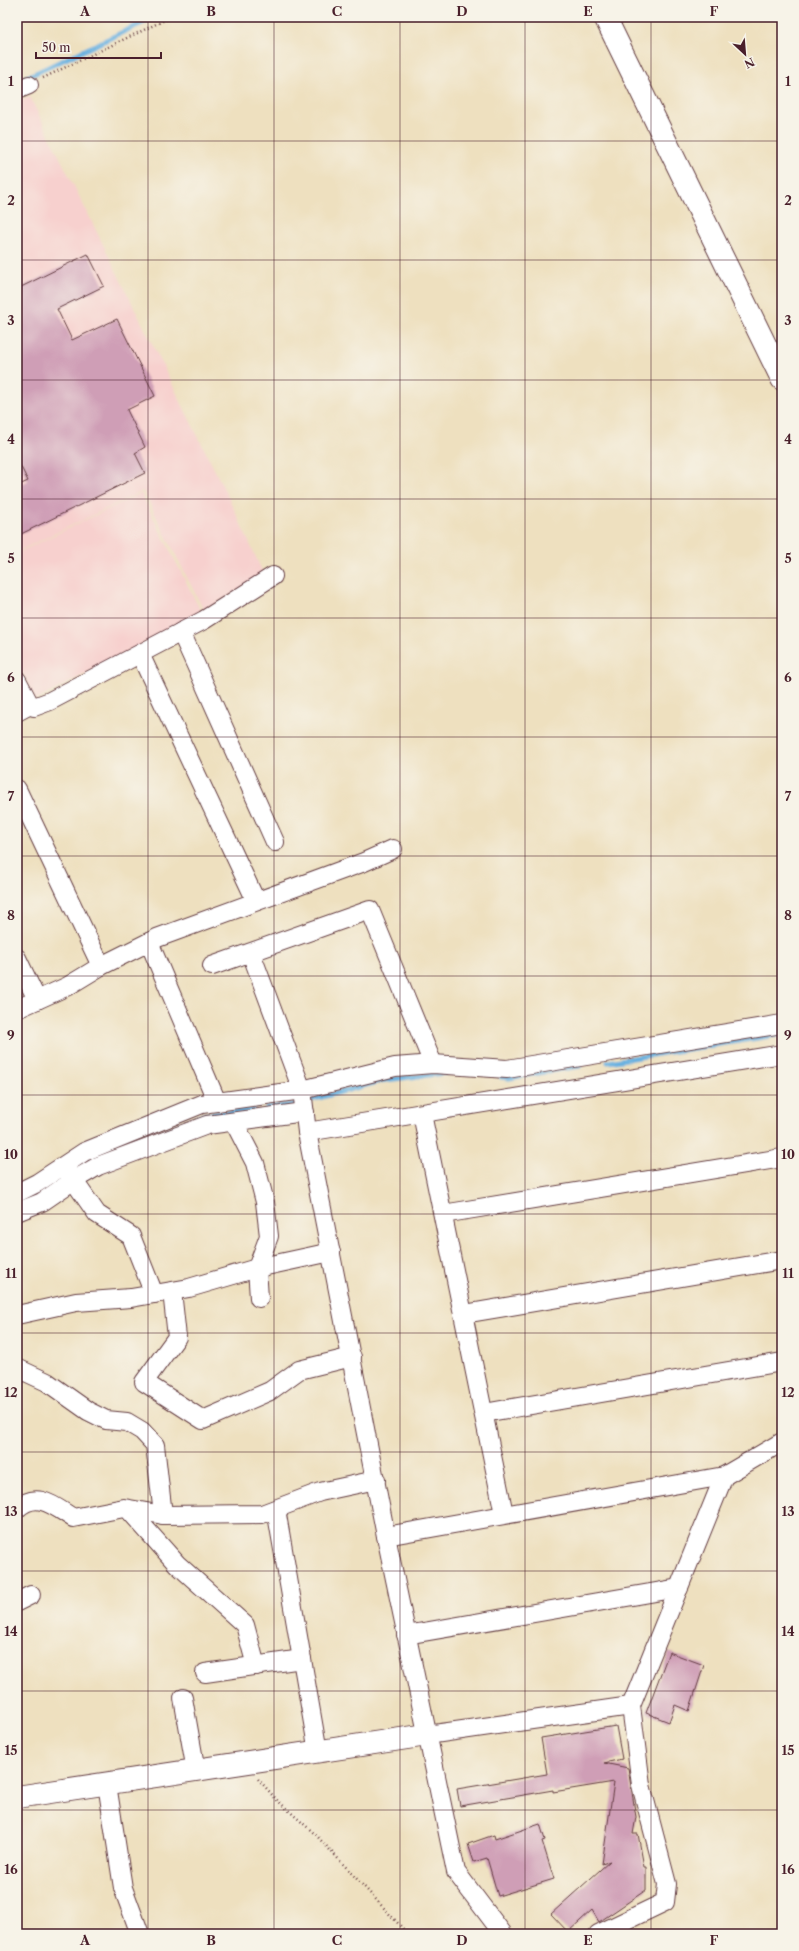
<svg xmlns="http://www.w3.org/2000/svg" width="799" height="1951" font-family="'Libre Caslon Text',serif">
	<rect width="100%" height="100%" fill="#f7f3e8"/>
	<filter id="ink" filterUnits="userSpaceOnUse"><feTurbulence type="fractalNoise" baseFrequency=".025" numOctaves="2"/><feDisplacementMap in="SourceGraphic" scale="8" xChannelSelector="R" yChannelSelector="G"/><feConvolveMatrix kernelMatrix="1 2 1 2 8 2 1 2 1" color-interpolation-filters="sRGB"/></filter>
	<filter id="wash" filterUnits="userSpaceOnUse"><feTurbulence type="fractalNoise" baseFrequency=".012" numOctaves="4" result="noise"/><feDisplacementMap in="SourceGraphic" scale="16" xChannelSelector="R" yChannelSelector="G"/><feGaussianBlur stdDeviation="0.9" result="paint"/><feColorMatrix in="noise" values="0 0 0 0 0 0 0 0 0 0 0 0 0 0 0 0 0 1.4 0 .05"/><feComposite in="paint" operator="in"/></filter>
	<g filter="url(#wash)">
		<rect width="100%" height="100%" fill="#eee0bf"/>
		<g fill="#f7d0ce">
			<path d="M30,97L234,509L264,575L204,611L143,491L17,552V102Z"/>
			<path d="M141,493L202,613L36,700L17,662V553Z"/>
		</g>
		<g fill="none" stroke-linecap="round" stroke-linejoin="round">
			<g stroke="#69b1e0" stroke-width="5">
				<path d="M25,78L155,17"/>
				<path d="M608,1062L782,1034"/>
				<path d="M501,1077L509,1078L580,1066"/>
				<path d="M267,1108L296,1104L385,1080L445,1073"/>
				<path d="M158,1134L204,1115L253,1110"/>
				<path d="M92,1159L104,1153L144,1139"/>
			</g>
		</g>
		<g id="blocks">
			<g fill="#cf9eb6">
				<path d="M88,254L104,286L57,309L72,340L117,319L155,396L127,410L145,447L135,453L145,473L17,536V486L28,481L17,459V289Z"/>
				<path d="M669,1652L704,1665L689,1711L675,1705L669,1722L646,1713Z"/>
				<path d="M616,1726L622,1759L604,1763L628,1768L636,1817L633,1834H638L644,1867H646V1890L599,1922L592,1910L568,1932L551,1914L610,1861L602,1864L614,1782L553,1792V1790L460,1806L457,1789L547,1774L541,1738Z"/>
				<path d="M540,1824L545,1840L542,1841L554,1879L498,1896L487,1858L474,1862L468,1844L494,1835L495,1839Z"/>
			</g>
		</g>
	</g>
	<g filter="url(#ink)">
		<use href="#blocks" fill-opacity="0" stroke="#633c41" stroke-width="1"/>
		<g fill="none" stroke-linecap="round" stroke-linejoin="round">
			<g stroke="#633c41" stroke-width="20">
				<g id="street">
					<path d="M17,90L29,85"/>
					<path d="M181,632L275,842"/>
					<path d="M140,654L256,901"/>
					<path d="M17,680L30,705L17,712"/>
					<path d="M30,705L34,707L50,701L204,620L273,576"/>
					<path d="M17,789L101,966"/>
					<path d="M149,942L217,1102"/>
					<path d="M251,953L302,1090L307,1132L386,1536L456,1872L503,1934"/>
					<path d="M17,958L37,1000"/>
					<path d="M212,966L370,910L433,1064"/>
					<path d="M17,1009L68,986L101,966L157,938L364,862L393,849"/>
					<path d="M422,1114L504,1514"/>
					<path d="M234,1122L255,1163L265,1202L269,1236L257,1268L259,1298"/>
					<path d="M307,1132L782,1054"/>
					<path d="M67,1171L97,1214L131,1236L154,1294"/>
					<path d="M17,1193L37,1183L84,1152L202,1104L302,1090L395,1067L433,1064L507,1069L782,1024"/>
					<path d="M17,1212L42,1202L74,1180L98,1166L207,1125L305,1112"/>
					<path d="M443,1214L782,1158"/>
					<path d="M172,1291L177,1337L144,1382L203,1420L270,1391L299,1370L352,1357"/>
					<path d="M464,1314L782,1260"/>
					<path d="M17,1315L76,1302L131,1298L189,1288L257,1268L331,1252"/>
					<path d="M17,1368L47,1382L88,1411L106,1420L127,1422L142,1431L155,1445L163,1515"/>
					<path d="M484,1413L782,1362"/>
					<path d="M17,1509C37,1490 54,1506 73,1518L124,1508L163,1515L262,1514L320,1492L376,1480"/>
					<path d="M128,1509L177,1564L245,1625L256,1666"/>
					<path d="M276,1509L318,1752"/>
					<path d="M386,1536L724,1476L782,1442"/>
					<path d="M17,1602L31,1595"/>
					<path d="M406,1635L679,1588"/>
					<path d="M205,1673L302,1659"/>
					<path d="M183,1698L196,1771"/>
					<path d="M427,1735L631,1706"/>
					<path d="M107,1784L123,1888L140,1934"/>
					<path d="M598,1934L665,1902L667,1884L641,1785L631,1706L724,1476"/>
				</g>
			</g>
			<g stroke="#633c41" stroke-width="24">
				<g id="secondary">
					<path d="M605,17L782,379"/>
					<path d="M17,1797L427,1735"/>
				</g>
			</g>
			<g stroke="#633c41" stroke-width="2.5" stroke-dasharray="1 3" stroke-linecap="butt">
				<path d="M43,78L171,17"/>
				<path d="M258,1779L277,1800L316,1835L408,1934"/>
			</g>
			<use href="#street" stroke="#fff" stroke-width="18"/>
			<use href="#secondary" stroke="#fff" stroke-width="22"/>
		</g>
	</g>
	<path fill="none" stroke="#4a1f2b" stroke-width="1" stroke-opacity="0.55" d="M148,17V1934M274,17V1934M400,17V1934M525,17V1934M651,17V1934M17,141H782M17,260H782M17,380H782M17,499H782M17,618H782M17,737H782M17,856H782M17,976H782M17,1095H782M17,1214H782M17,1333H782M17,1452H782M17,1571H782M17,1691H782M17,1810H782"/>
	<rect width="799" height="1951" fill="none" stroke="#f7f3e8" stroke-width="44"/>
	<g transform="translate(745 54) rotate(154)" stroke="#f7f3e8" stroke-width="3" paint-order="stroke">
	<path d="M0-3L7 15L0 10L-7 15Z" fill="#4a1f2b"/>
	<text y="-6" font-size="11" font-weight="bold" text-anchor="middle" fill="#4a1f2b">N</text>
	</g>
	<path d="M36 52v6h125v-6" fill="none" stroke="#4a1f2b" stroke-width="2"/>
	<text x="42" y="52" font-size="12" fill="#4a1f2b" stroke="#f7f3e8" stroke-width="3" paint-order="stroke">50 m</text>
	<rect x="22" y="22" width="755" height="1907" fill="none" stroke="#4a1f2b" stroke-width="1.5"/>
	<g font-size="13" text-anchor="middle" font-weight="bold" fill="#4a1f2b">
		<text x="85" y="16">A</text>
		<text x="211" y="16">B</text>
		<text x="337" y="16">C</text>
		<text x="462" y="16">D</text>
		<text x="588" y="16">E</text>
		<text x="714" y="16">F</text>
		<text x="11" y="86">1</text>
		<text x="788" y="86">1</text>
		<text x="11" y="205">2</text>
		<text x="788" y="205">2</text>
		<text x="11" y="325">3</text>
		<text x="788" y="325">3</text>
		<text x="11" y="444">4</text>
		<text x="788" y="444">4</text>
		<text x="11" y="563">5</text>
		<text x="788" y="563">5</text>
		<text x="11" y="682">6</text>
		<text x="788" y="682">6</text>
		<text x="11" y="801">7</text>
		<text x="788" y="801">7</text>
		<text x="11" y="920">8</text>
		<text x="788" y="920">8</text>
		<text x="11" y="1040">9</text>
		<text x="788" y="1040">9</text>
		<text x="11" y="1159">10</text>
		<text x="788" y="1159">10</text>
		<text x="11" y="1278">11</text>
		<text x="788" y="1278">11</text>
		<text x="11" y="1397">12</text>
		<text x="788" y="1397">12</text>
		<text x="11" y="1516">13</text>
		<text x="788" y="1516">13</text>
		<text x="11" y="1636">14</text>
		<text x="788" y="1636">14</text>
		<text x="11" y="1755">15</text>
		<text x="788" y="1755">15</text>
		<text x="11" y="1874">16</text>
		<text x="788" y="1874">16</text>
		<text x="85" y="1945">A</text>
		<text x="211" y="1945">B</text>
		<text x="337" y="1945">C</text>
		<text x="462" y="1945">D</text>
		<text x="588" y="1945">E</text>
		<text x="714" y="1945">F</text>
	</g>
</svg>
